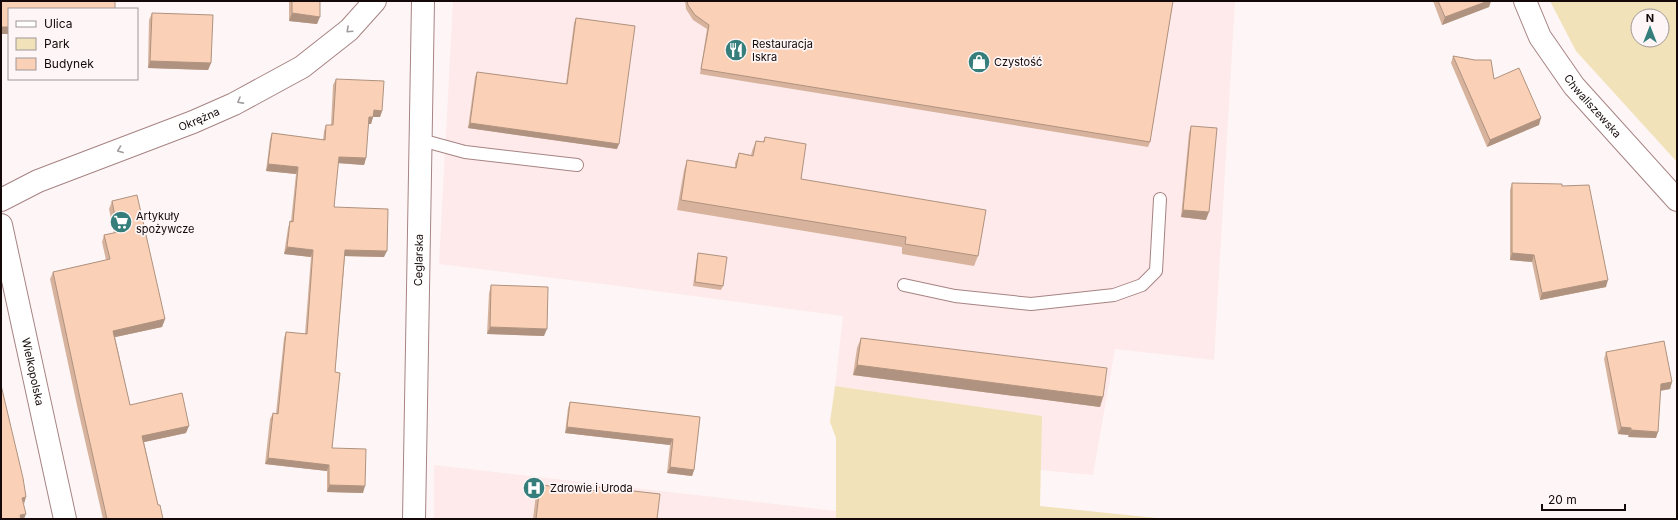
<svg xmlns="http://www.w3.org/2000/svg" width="1678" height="520" font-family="Inter,sans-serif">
	<rect width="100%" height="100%" fill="#fef6f6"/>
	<g fill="#feeaea">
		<path d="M453,1H1235L1214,360L1115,349L1093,475L1040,470L1041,416L835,386L843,316L611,285L439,264Z"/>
		<path d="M434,465L836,511V519H434Z"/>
	</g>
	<g fill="#f2e2b9" fill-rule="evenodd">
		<path d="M1550,1H1677V162L1576,51ZM1638,16H1662V40H1638Z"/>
		<path d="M835,386L1042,416L1040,506L1166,519H836V438L830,422Z"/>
	</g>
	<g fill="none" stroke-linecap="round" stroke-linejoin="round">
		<g stroke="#a78383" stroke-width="14">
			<g id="service">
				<path d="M421,140L465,152L577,165"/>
				<path d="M904,285L955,296L1031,304L1114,295L1142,285L1156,271L1160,199"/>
			</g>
		</g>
		<g stroke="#a78383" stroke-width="24">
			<g id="minor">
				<path id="s1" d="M1525,1L1540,37L1574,86L1677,200"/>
				<path id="s2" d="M1,200L38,181L193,122L234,104L302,67L349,30L375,1"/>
				<path id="s3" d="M1,225L65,519"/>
			</g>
		</g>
		<g stroke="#a78383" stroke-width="24">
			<g id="tertiary">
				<path id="s4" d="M414,519L423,1"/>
			</g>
		</g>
		<use href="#service" stroke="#fff" stroke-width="12"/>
		<use href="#minor" stroke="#fff" stroke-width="22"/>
		<use href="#tertiary" stroke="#fff" stroke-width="22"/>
	</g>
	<g fill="#d7b39d">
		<path d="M289,1H320L317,24L289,21Z"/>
		<path d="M685,1H1173L1150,142L1148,147L700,74L707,29L693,20L686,9Z"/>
		<path d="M1433,1H1491L1489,7L1442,25Z"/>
		<path d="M152,13L211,63L208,70L148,68L149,20Z"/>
		<path d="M576,18L617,149L468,128L475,77L477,72L566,84L574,23Z"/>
		<path d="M1453,56L1539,125L1487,147L1451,63Z"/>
		<path d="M336,79L382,111L380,117H373L371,124H368L366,158L364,165L338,163L334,207L384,257L345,256L335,372L332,448L363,493L327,492V471L265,464L270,419L273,413H276L284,338L286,332L305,334L311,257L284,254L288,228L290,221H291L296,174L266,171L270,139L272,133L323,140L324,131L326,125H331L333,85Z"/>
		<path d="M1191,126L1206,220L1181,217L1189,133Z"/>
		<path d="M765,137L801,179L978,256L974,266L902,254V247L677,210L684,170L687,160L735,168V163L739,153L751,155L752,151L756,141L763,142Z"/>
		<path d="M1512,183L1562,186L1606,287L1540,300L1532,262L1510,260V190Z"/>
		<path d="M112,201L165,319L162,327L115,337L130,405L186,433L144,442L158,505L163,519H103L78,410L50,279L53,272L106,260L102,242L104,235L114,233L109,209Z"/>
		<path d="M698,253L723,286L721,290L693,286L697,257Z"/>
		<path d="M491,285L544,336L487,334L489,293Z"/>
		<path d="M861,338L1103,397L1100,407L853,375L857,348Z"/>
		<path d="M1606,352L1672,382L1670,389L1660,391L1656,438L1628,437L1629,435L1618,434L1604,359Z"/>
		<path d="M570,402L700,417L694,470L692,476L667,473L670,445L565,433L568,408Z"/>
		<path d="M540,485L597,491L598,487L657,519H533L536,494Z"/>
	</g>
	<g fill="#af927f">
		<path d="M1488,1H1491L1489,7L1442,25L1445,17Z"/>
		<path d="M292,13L320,17L317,24L289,21Z"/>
		<rect x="1" y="27" width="8" height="7"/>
		<path d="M150,61L211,63L208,70L148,68Z"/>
		<path d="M374,110L382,111L380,117H371Z"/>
		<path d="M369,117H373L371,124H366Z"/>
		<path d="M1541,118L1539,125L1487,147L1490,140Z"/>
		<path d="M470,123L619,144L617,149L468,128Z"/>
		<path d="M339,157L366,158L364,165L337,163Z"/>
		<path d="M268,164L298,167L296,174L266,171Z"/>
		<path d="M1183,210L1209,212L1206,220L1181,217Z"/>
		<path d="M287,247L313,250L311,257L284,254Z"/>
		<path d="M345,250L387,251L384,257L343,256Z"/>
		<path d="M1512,253L1534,255L1532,262L1510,260Z"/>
		<path d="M1608,280L1606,287L1540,300L1542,293Z"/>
		<path d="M165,319L162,327L111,338L113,331Z"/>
		<path d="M490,327L547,329L544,336L487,334Z"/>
		<path d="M857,365L1103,397L1100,407L853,375Z"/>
		<path d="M1672,382L1670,389L1658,391L1661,384Z"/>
		<path d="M189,426L186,433L140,443L142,436Z"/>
		<path d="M567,427L673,439L670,445L565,433Z"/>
		<path d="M1621,427L1631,428L1629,435L1618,434Z"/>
		<path d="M1631,430L1658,432L1656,438L1628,437Z"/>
		<path d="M268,458L329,465L327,471L265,464Z"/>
		<path d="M670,467L694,470L692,476L667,473Z"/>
		<path d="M329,485L365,486L363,493L327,492Z"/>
		<path d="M26,497L24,504L22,498Z"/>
		<path d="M26,514L24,519H19L20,515Z"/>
	</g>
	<g fill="#fad0b6" stroke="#af927f">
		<path d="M1,1H115V9H9V27H1Z"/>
		<path d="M292,1H320V17L292,13Z"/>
		<path d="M687,1H1173L1150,142L701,69L709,25L695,15L688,5Z"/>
		<path d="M1438,1H1488L1445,17Z"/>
		<path d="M152,13L213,15L211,63L150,61Z"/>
		<path d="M576,18L635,26L619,144L470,123L477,72L567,84Z"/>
		<path d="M1453,56L1475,60H1491L1494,79L1519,68L1541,118L1490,140Z"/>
		<path d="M336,79L384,81L382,111L374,110L373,117H369L366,158L339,157L334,207L388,209L387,251L345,250L335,372L340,373L332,448L366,449L365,486L329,485V465L268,458L273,413L278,414L286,332L307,334L313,250L287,247L290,221L293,222L298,167L268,164L272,133L325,140L326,125H333Z"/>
		<path d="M1191,126L1217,128L1209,212L1183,210Z"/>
		<path d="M765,137L806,144L801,179L986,210L978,256L905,244L906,237L681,200L687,160L736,168L739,153L753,156L756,141L764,142Z"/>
		<path d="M1512,183L1562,184V186L1589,185L1608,280L1542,293L1534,255L1512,253Z"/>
		<path d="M137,195L165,319L113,331L130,405L182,393L189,426L142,436L158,505H160L163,519H107L81,403L53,272L110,259L104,235L118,232L112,201Z"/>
		<path d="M698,253L727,257L723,286L695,282Z"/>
		<path d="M491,285L548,287L547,329L490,327Z"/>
		<path d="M861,338L1107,368L1103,397L857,365Z"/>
		<path d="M1664,341L1672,382L1661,384L1658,432L1631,430V428L1621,427L1606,352Z"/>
		<path d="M1,385L23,478L26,497L22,498L26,514L20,515L21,519H1Z"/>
		<path d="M570,402L700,417L694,470L670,467L673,439L567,427Z"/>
		<path d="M540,485L598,491V487L660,494L657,519H536Z"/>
	</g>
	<defs><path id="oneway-chevron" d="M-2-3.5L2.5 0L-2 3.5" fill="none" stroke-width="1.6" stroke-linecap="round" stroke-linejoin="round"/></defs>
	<g stroke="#a19c9c">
		<use href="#oneway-chevron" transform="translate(349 30) rotate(137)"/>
		<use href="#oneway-chevron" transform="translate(240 101) rotate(151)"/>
		<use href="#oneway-chevron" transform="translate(120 150) rotate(159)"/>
	</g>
	<defs>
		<g id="restaurant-disc" transform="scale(1.15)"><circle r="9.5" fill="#357e7c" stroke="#fef6f6"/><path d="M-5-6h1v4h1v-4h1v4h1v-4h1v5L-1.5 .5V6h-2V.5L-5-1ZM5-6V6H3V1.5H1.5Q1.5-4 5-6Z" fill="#fff"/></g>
		<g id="shop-disc" transform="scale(1.15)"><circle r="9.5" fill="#357e7c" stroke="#fef6f6"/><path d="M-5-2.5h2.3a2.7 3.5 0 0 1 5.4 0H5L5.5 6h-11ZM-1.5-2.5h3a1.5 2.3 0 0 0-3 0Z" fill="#fff"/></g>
		<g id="supermarket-disc" transform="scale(1.15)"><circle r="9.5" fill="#357e7c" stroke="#fef6f6"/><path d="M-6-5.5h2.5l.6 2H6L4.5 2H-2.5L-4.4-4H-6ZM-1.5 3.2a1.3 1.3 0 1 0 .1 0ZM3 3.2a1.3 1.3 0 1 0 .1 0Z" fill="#fff"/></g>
		<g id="hospital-disc" transform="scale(1.15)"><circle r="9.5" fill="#357e7c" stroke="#fef6f6"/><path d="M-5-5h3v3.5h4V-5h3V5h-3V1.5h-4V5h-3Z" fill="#fff"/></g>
	</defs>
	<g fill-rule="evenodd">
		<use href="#restaurant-disc" x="736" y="50"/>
		<use href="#shop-disc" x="979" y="62"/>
		<use href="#supermarket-disc" x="121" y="222"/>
		<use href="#hospital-disc" x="534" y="488"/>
	</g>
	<g text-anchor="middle" stroke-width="3.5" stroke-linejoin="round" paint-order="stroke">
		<g font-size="11" fill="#140808" stroke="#fef6f6" text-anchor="start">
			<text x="752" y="48">Restauracja<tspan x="752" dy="13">Iskra</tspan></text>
			<text x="994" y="66">Czystość</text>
			<text x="136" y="220">Artykuły<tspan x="136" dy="13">spożywcze</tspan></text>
			<text x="550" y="492">Zdrowie i Uroda</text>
		</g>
		<g font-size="11" fill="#140808" stroke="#fef6f6">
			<text dy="4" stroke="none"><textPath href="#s1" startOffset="126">Chwaliszewska</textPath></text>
			<text dy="4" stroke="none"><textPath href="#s2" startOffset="214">Okrężna</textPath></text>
			<text dy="4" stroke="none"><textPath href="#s4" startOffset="259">Ceglarska</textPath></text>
			<text dy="4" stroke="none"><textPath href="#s3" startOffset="150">Wielkopolska</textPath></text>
		</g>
	</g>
	<rect width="1678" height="520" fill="none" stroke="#140808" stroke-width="4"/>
	<rect x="8" y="8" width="130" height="72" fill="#fef6f6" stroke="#a09797"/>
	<rect x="16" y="21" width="20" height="6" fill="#ffffff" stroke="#a09797"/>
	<text x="44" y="28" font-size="12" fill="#140808">Ulica</text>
	<rect x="16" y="38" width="20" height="12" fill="#f2e2b9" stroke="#a09797"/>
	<text x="44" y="48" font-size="12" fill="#140808">Park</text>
	<rect x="16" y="58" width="20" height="12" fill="#fad0b6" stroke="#a09797"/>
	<text x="44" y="68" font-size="12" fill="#140808">Budynek</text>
	<g transform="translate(1650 28)"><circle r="19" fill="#fef6f6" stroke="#a09797"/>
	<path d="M0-3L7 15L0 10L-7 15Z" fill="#357e7c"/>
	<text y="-6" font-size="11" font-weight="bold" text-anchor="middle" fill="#140808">N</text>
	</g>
	<path d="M1542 504v6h83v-6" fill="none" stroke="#140808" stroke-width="2"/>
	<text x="1548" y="504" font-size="12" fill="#140808" stroke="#fef6f6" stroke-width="3" paint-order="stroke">20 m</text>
</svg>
